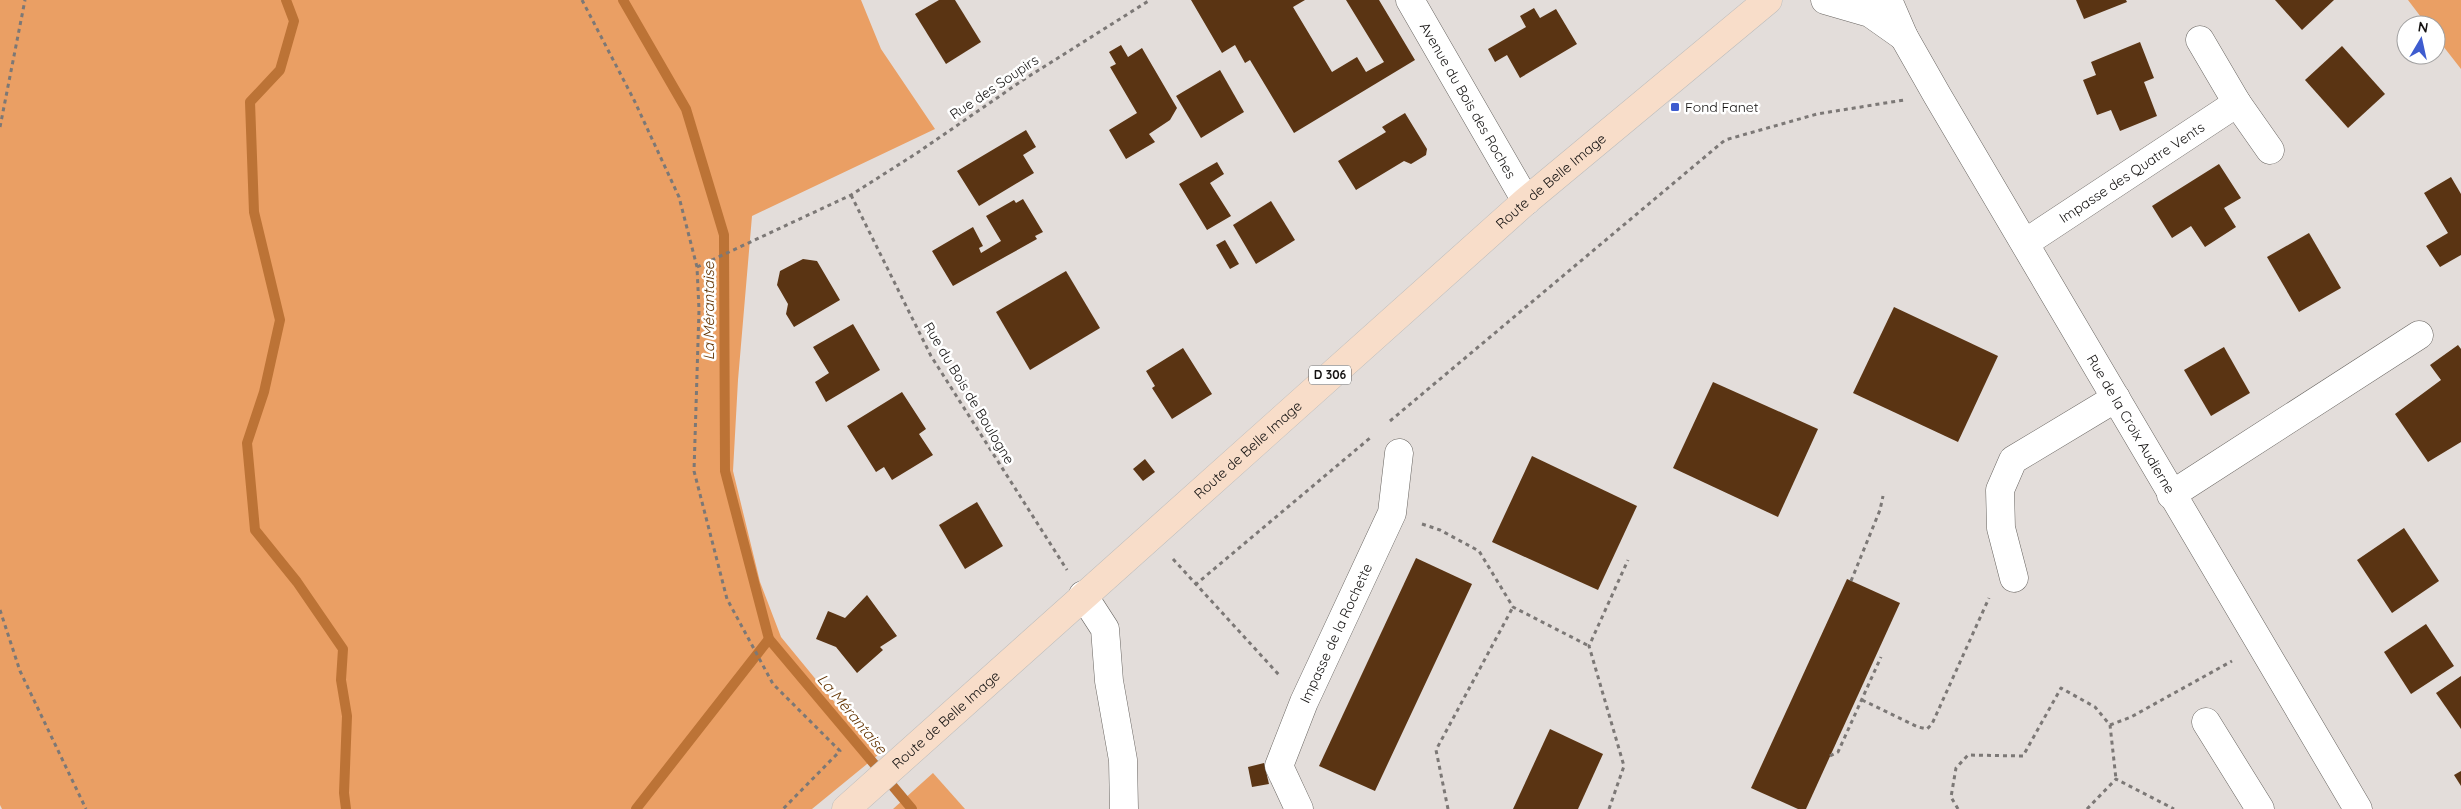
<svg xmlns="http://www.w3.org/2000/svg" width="2461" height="809" font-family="Quicksand,sans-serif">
	<rect width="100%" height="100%" fill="#e3ddda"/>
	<g fill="#ea9f64">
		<path d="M0,0H861L881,49L935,129L752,216L738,380L733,471L760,582L781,637L878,755L812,809H2L0,805Z"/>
		<path d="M2408,0H2461V69L2436,37V25H2427Z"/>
		<path d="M933,773L965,809H893Z"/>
	</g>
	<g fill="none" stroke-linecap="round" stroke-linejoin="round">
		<g stroke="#bc7336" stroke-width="10">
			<path d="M286,0L294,21L280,70L250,102L254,212L280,320L264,392L247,443L255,530L297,582L343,649L341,680L347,716L344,793L346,809"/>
			<path d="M623,0L686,109L724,235L725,471L769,639L912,809"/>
			<path d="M636,809L769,639"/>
		</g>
	</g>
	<g fill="#5a3413">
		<path d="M939,0H955L981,42L946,64L915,14Z"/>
		<path d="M1191,0H1305L1293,7L1332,72L1357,57L1366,72L1384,62L1346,0H1379L1415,60L1294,133L1250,60L1245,63L1235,45L1222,53Z"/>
		<path d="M2076,0H2126L2127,2L2084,19Z"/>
		<path d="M2275,0H2334L2302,30Z"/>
		<path d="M1534,8L1540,18L1556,9L1577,44L1520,78L1507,55L1495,62L1488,49L1526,27L1520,16Z"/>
		<path d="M2140,42L2154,78L2144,82L2157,116L2120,131L2111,110L2097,115L2083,80L2096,75L2091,62Z"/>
		<path d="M1121,45L1128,57L1142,48L1177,108L1170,120L1149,134L1155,142L1126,159L1109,130L1137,113L1110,67L1116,64L1109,52Z"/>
		<path d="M2342,46L2385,94L2348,128L2305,80Z"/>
		<path d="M1220,70L1244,112L1201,138L1176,96Z"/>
		<path d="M1405,113L1427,149L1426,155L1411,164L1404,161L1356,190L1338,161L1386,132L1382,127Z"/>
		<path d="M1026,130L1036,147L1023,155L1034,173L979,206L957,171Z"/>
		<path d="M1217,162L1224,174L1210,183L1231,216L1207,230L1179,184Z"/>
		<path d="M2219,164L2241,198L2224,208L2236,227L2205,247L2191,226L2172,238L2152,206Z"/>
		<path d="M2451,177L2461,194V255L2440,267L2426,246L2448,233L2424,193Z"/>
		<path d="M1023,199L1043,232L1035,236L1037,239L953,286L932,251L973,227L983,246L979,248L981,253L1001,241L986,216L1014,200L1016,203Z"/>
		<path d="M1271,201L1295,240L1256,264L1233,225Z"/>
		<path d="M2309,233L2341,288L2299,312L2267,257Z"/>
		<path d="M1225,240L1239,264L1230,269L1216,245Z"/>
		<path d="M803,259L817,261L840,300L794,327L786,314L788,304L777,285L780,271Z"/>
		<path d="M1066,271L1100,328L1030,370L996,312Z"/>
		<path d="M1894,307L1998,356L1958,442L1853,393Z"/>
		<path d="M853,324L880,370L826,402L815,382L829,373L813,347Z"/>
		<path d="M2458,345L2461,349V442L2428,462L2395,414L2441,380L2430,365Z"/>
		<path d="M2224,347L2250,393L2211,416L2184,370Z"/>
		<path d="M1183,348L1212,394L1172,419L1152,388L1155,386L1146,371Z"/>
		<path d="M1713,382L1818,429L1778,517L1673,468Z"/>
		<path d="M902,392L926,429L919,434L933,455L892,480L884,467L876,472L847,426Z"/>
		<path d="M1532,456L1637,506L1598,590L1492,542Z"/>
		<path d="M1145,459L1155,472L1143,481L1133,469Z"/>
		<path d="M977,502L1003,546L965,569L939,525Z"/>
		<path d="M2404,528L2439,581L2392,613L2357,560Z"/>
		<path d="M1416,558L1472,584L1375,791L1319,766Z"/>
		<path d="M1847,579L1900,603L1806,809H1798L1751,788Z"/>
		<path d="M867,595L897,636L880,647L883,650L857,673L836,647L816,639L828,611L845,618Z"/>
		<path d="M2426,624L2454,666L2411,694L2384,652Z"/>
		<path d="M2461,676V729L2436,693Z"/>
		<path d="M1550,729L1603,754L1578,809H1513Z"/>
		<path d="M1264,763L1269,784L1252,787L1248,767Z"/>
		<path d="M2461,771V786L2454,775Z"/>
	</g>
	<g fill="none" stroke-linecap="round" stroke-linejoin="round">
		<g stroke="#696561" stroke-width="29">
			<g id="minor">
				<path id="s1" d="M1410,0L1526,201"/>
				<path d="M1825,0L1870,13L1904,37"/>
				<path id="s2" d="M1888,0L1904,37L1937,95L2358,809"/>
				<path d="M2200,40L2237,103L2270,150"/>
				<path id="s3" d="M2025,243L2237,103"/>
				<path d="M2171,495L2419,335"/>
				<path d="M2014,578L2001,528L2000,490L2013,460L2116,398"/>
				<path d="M1083,595L1105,629L1109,681L1123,760L1124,809"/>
				<path d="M2206,722L2260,809"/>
				<path id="s4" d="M1299,809L1279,766L1304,702L1392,513L1399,453"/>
			</g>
		</g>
		<g stroke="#bdbdbc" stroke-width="29">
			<g id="major">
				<path id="s5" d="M846,809L1526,201L1768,0"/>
			</g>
		</g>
		<g stroke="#7c7876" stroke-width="3" stroke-dasharray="4 4" stroke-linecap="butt">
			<path d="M582,0L634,100L679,197L697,267L699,310L694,471L727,599L773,684L840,751L783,809"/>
			<path d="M0,127L25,0"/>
			<path d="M851,195L931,356L1067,570"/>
			<path d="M697,267L851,195L917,153L1023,80L1150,0"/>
			<path d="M1390,421L1725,140L1817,114L1904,100"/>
			<path d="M1422,524L1440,530L1479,551L1513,607L1589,646"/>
			<path d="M1173,559L1280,676"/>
			<path d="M1851,581L1880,510L1883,496"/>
			<path d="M1195,585L1370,438"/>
			<path d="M0,610L20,671L86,809"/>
			<path d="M1862,700L1918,727L1927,729L1932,724L1989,598"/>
			<path d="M2110,725L2131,717L2232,661"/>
			<path d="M1830,756L1838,752L1881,657"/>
			<path d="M1448,809L1436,750L1513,607"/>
			<path d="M1609,809L1624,766L1589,646L1628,560"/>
			<path d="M1958,809L1951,797L1956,768L1968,755L2023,756L2061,688L2095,707L2110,725L2116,779"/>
			<path d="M2087,809L2116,779L2174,809"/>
		</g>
		<use href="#minor" stroke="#fff" stroke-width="28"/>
		<use href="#major" stroke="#f8ddc9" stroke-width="28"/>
	</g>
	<rect fill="#3e5ccf" stroke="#fff" stroke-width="2" x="1670" y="102" width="10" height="10" rx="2.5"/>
	<g text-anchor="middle" stroke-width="5" stroke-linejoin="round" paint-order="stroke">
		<rect fill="#fff" stroke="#5a5958" stroke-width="1" x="1309" y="365.5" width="42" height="19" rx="4"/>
		<g font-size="12" font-weight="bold" fill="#141211">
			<text x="1330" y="379">D 306</text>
		</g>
		<g font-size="14" fill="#141211" stroke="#fff">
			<text transform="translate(994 87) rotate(-34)" y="5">Rue des Soupirs</text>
			<text dy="5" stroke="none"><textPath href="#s1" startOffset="116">Avenue du Bois des Roches</textPath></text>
			<text dy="5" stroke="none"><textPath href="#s3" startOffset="128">Impasse des Quatre Vents</textPath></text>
			<text dy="5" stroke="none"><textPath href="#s5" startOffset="944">Route de Belle Image</textPath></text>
			<text transform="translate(969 393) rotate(59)" y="5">Rue du Bois de Boulogne</text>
			<text dy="5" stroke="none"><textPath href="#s2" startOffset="489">Rue de la Croix Audierne</textPath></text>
			<text dy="5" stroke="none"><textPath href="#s5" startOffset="539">Route de Belle Image</textPath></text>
			<text dy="5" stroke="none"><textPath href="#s4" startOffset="192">Impasse de la Rochette</textPath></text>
			<text dy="5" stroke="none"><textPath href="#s5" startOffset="134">Route de Belle Image</textPath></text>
		</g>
		<g font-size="14" fill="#141211" stroke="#fff" text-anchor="start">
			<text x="1685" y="112">Fond Fanet</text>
		</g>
		<g font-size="15" font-style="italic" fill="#633301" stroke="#fff">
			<text transform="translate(709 311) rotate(-90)" y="5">La Mérantaise</text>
			<text transform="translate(852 714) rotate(50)" y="5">La Mérantaise</text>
		</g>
	</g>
	<g transform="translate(2421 40) rotate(9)"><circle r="24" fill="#ffffff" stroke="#a1a0a0"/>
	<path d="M0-4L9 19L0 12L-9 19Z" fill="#3e5ccf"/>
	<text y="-8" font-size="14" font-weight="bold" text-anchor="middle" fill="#141211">N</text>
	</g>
</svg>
